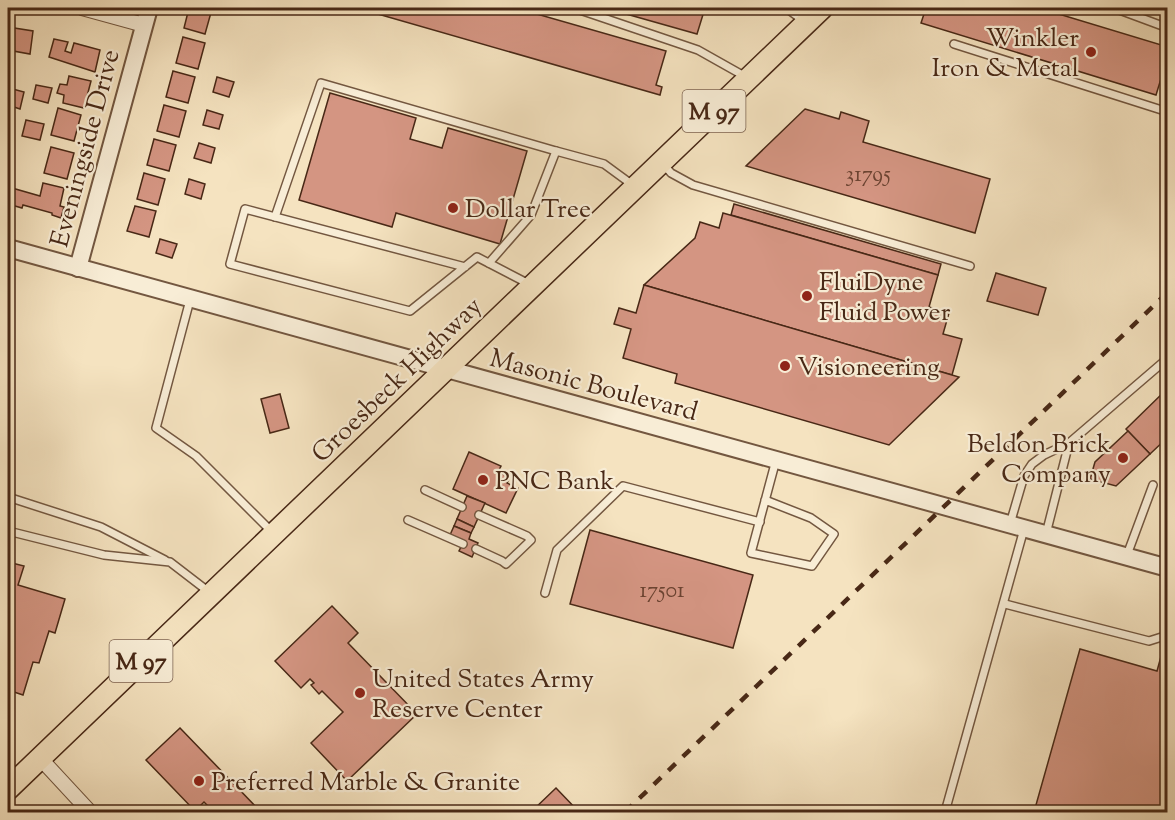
<svg xmlns="http://www.w3.org/2000/svg" width="1175" height="820" font-family="'Sorts Mill Goudy',serif">
	<rect width="100%" height="100%" fill="#f5e3c0"/>
	<filter id="stains"><feTurbulence type="fractalNoise" baseFrequency=".00333" numOctaves="4"/><feColorMatrix values="0 0 0 0 .2 0 0 0 0 .09 0 0 0 0 .02 0 0 0 .5 -.17"/></filter>
	<radialGradient id="worn" r=".72"><stop offset=".6" stop-color="#630" stop-opacity="0"/><stop offset="1" stop-color="#630" stop-opacity=".3"/></radialGradient>
	<g fill="#d49582" stroke="#482816" stroke-width="1.5">
		<path d="M189,8L212,9L205,34L184,28Z"/>
		<path d="M357,8H516L666,51L656,85L662,87L660,95Z"/>
		<path d="M605,8H705L697,34Z"/>
		<path d="M926,8H1039L1168,47V56L1156,95L921,23Z"/>
		<path d="M8,27L33,31L30,54L8,50Z"/>
		<path d="M183,37L205,43L198,69L176,63Z"/>
		<path d="M54,39L68,42L65,51L71,53L74,43L100,50L95,72L49,57Z"/>
		<path d="M173,71L195,77L188,103L166,97Z"/>
		<path d="M69,76L91,81L84,108L63,103L64,95L57,93L60,84L67,85Z"/>
		<path d="M217,77L234,82L229,97L213,92Z"/>
		<path d="M36,85L52,88L48,103L33,99Z"/>
		<path d="M9,88L24,92L20,109L8,105Z"/>
		<path d="M330,93L416,118L410,139L442,148L448,128L527,151L500,244L396,213L392,227L299,200Z"/>
		<path d="M164,105L186,111L179,137L157,131Z"/>
		<path d="M58,108L81,115L74,141L51,135Z"/>
		<path d="M805,109L839,119L841,112L869,121L863,142L990,179L975,233L746,166Z"/>
		<path d="M207,110L223,115L219,129L203,125Z"/>
		<path d="M8,119L14,121L8,142Z"/>
		<path d="M26,120L44,124L40,140L22,136Z"/>
		<path d="M154,139L176,145L169,171L147,165Z"/>
		<path d="M199,143L215,148L211,163L194,158Z"/>
		<path d="M51,147L74,153L67,179L44,173Z"/>
		<path d="M144,173L165,179L158,205L137,199Z"/>
		<path d="M189,179L205,184L201,199L185,194Z"/>
		<path d="M43,183L64,188L60,206L64,207L61,218L52,215V213L23,205L22,208L8,204L12,188L40,196Z"/>
		<path d="M734,204L941,264L938,275L731,215Z"/>
		<path d="M135,206L156,211L149,237L127,231Z"/>
		<path d="M723,213L938,275L929,307L949,313L943,334L962,339L952,375L644,285L695,238L700,222L719,228Z"/>
		<path d="M160,239L177,244L172,258L156,253Z"/>
		<path d="M996,273L1046,288L1038,315L987,301Z"/>
		<path d="M644,285L952,375L959,377L889,445L675,383L677,374L623,358L631,329L614,324L619,308L636,313Z"/>
		<path d="M1168,388V437L1150,454L1126,429Z"/>
		<path d="M280,394L289,428L270,433L261,399Z"/>
		<path d="M1128,431L1150,454L1116,486L1090,479L1095,462Z"/>
		<path d="M469,452L501,466L498,472L510,477L507,483L518,488L506,513L453,489Z"/>
		<path d="M467,496L485,503L474,527L457,519Z"/>
		<path d="M457,519L474,527L471,533L454,526Z"/>
		<path d="M454,526L471,533L469,539L478,543L472,557L459,551L464,541L450,535Z"/>
		<path d="M590,530L753,575L733,648L570,604Z"/>
		<path d="M8,562L24,566L18,585L65,599L55,633L49,631L39,663L33,662L23,695L8,690Z"/>
		<path d="M332,606L358,633L348,643L417,714L347,781L311,743L343,712L322,691L319,694L311,685L314,683L310,679L301,688L275,661Z"/>
		<path d="M1165,642L1168,643V812H1034L1080,649L1157,671Z"/>
		<path d="M180,728L261,812H214L204,802L195,811L146,760Z"/>
		<path d="M556,788L579,812H531Z"/>
	</g>
	<g fill="none" stroke-linecap="round" stroke-linejoin="round">
		<g stroke="#735740" stroke-width="10">
			<g id="service">
				<path d="M574,8L698,50L746,77"/>
				<path d="M786,8L804,21"/>
				<path d="M1114,8L1168,28"/>
				<path d="M954,44L1168,112"/>
				<path d="M664,165L671,173L693,185L970,266"/>
				<path d="M275,217L321,83L556,151"/>
				<path d="M489,263L531,215L556,151L604,164L634,186"/>
				<path d="M8,264L11,249"/>
				<path d="M465,267L245,209L230,264L410,311L477,257L529,284"/>
				<path d="M190,300L156,428L196,456L272,532"/>
				<path d="M425,490L462,507"/>
				<path d="M8,497L101,527L165,560"/>
				<path d="M765,500L811,518L834,534L812,566L751,553L776,460"/>
				<path d="M408,520L463,544"/>
				<path d="M1010,524L1024,476L1032,464L1044,455L1069,443L1168,358"/>
				<path d="M8,531L104,555L170,562L209,592"/>
				<path d="M1046,534L1069,443"/>
				<path d="M476,549L502,561L506,564L531,540L527,536L479,515"/>
				<path d="M1127,555L1153,485"/>
				<path d="M545,593L557,550L623,486L760,522"/>
				<path d="M1005,604L1149,641L1168,635"/>
				<path d="M945,812L1024,529"/>
			</g>
		</g>
		<g stroke="#735740" stroke-width="16">
			<g id="minor">
				<path d="M82,8L144,25"/>
				<path d="M40,758L90,812"/>
			</g>
		</g>
		<g stroke="#735740" stroke-width="20">
			<g id="tertiary">
				<path d="M8,248L1168,568"/>
				<path d="M78,268L149,8"/>
			</g>
		</g>
		<g stroke="#482816" stroke-width="24">
			<path id="primary" d="M8,789L822,8"/>
		</g>
		<use href="#service" stroke="#f8edd6" stroke-width="7"/>
		<use href="#minor" stroke="#f8edd6" stroke-width="14"/>
		<use href="#tertiary" stroke="#f8edd6" stroke-width="16"/>
		<use href="#primary" stroke="#f5e3c0" stroke-width="21"/>
		<path stroke="#482816" stroke-width="4.5" stroke-dasharray="10 10" stroke-linecap="butt" d="M625,812L1168,292"/>
	</g>
	<g fill="#8f2418" stroke="#f8edd6" stroke-width="2">
		<circle cx="1091" cy="52" r="6"/>
		<circle cx="453" cy="208" r="6"/>
		<circle cx="807" cy="296" r="6"/>
		<circle cx="785" cy="366" r="6"/>
		<circle cx="1123" cy="458" r="6"/>
		<circle cx="483" cy="480" r="6"/>
		<circle cx="360" cy="693" r="6"/>
		<circle cx="199" cy="781" r="6"/>
	</g>
	<g text-anchor="middle" stroke-width="4.5" stroke-linejoin="round" paint-order="stroke">
		<g font-size="22" fill="#6b4331">
			<text x="868" y="181">31795</text>
			<text x="662" y="597">17501</text>
		</g>
		<g fill="#f8edd6" stroke="#7d6350" stroke-width="1.5">
			<rect x="682.5" y="90" width="63" height="42" rx="4.5"/>
			<rect x="109.5" y="640" width="63" height="42" rx="4.5"/>
		</g>
		<g font-size="24" font-weight="bold" fill="#482816">
			<text x="714" y="119">M 97</text>
			<text x="141" y="669">M 97</text>
		</g>
		<g font-size="26" fill="#482816" stroke="#f8edd6" text-anchor="start">
			<text x="1079" y="46" text-anchor="end">Winkler<tspan x="1079" dy="30">Iron &amp; Metal</tspan></text>
			<text x="465" y="217">Dollar Tree</text>
			<text x="819" y="290">FluiDyne<tspan x="819" dy="30">Fluid Power</tspan></text>
			<text x="797" y="375">Visioneering</text>
			<text x="1111" y="452" text-anchor="end">Beldon Brick<tspan x="1111" dy="30">Company</tspan></text>
			<text x="495" y="489">PNC Bank</text>
			<text x="372" y="687">United States Army<tspan x="372" dy="30">Reserve Center</tspan></text>
			<text x="211" y="790">Preferred Marble &amp; Granite</text>
		</g>
		<g font-size="26" fill="#482816" stroke="#f8edd6">
			<text transform="translate(84 148) rotate(-75)" y="9">Eveningside Drive</text>
			<text transform="translate(396 379) rotate(-44)" y="9">Groesbeck Highway</text>
			<text transform="translate(594 384) rotate(15)" y="9">Masonic Boulevard</text>
		</g>
	</g>
	<rect width="1175" height="820" fill="none" stroke="#f5e3c0" stroke-width="30"/>
	<rect x="9" y="9" width="1157" height="802" fill="none" stroke="#482816" stroke-width="3"/>
	<rect x="15" y="15" width="1145" height="790" fill="none" stroke="#482816" stroke-width="1.5"/>
	<rect width="100%" height="100%" filter="url(#stains)"/>
	<rect width="100%" height="100%" fill="url(#worn)"/>
</svg>
